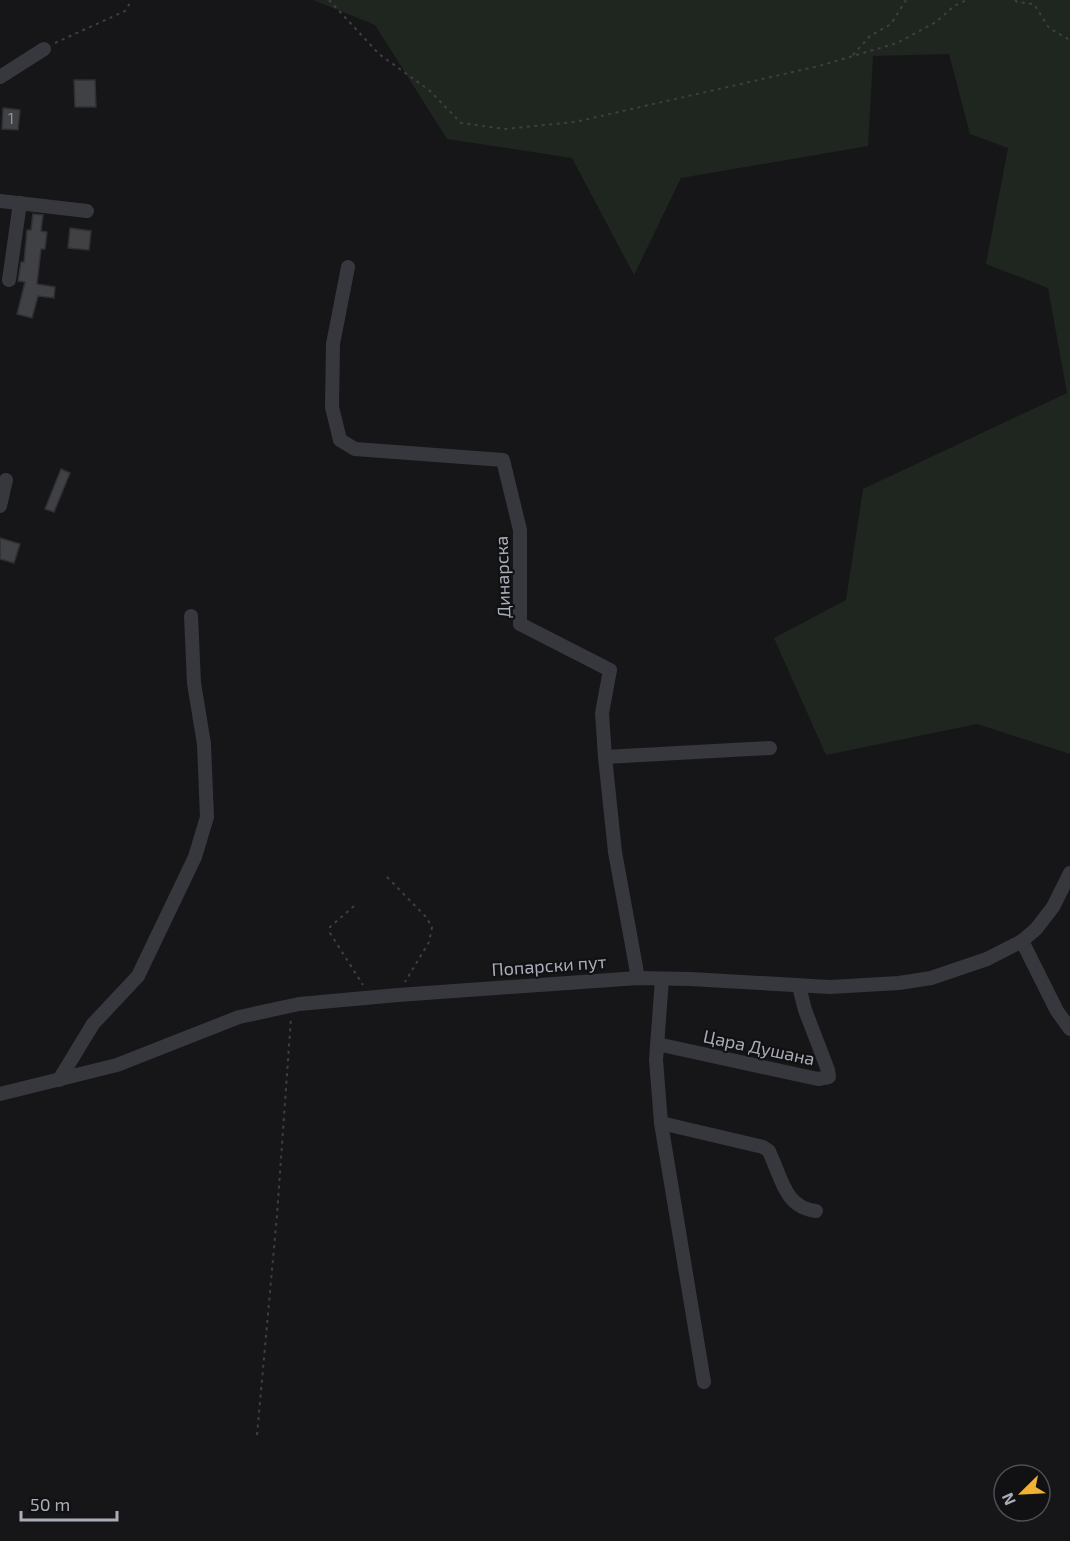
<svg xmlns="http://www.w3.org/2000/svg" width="1070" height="1541" font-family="'Exo 2',sans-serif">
	<rect width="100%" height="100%" fill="#161618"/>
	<path fill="#1e261f" d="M313,0H1070V754L977,724L826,755L774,638L846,600L863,489L1067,393L1048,288L986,264L1008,148L970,134L949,54L873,56L868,146L681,178L634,275L572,158L447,139L375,25Z"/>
	<g fill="#404145" stroke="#303034" stroke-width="1.5">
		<path d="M74,80H95L96,107H75Z"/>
		<path d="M3,108L20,110L18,130L2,129Z"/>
		<path d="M33,214L43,215L41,231L47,232L45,249H41L37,284L55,287L54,298L38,296L32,318L17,314L25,282L18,281L21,262H24L27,230H31Z"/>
		<path d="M70,228L91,231L89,250L68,248Z"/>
		<path d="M61,469L70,473L54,512L45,509Z"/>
		<path d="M0,538L20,544L14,563L0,559Z"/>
	</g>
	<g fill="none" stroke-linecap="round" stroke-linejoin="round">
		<g stroke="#3d3f44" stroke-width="2" stroke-dasharray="3 4.5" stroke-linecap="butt">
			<path d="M329,0L379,54L429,90L461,123L505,129L575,122L819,66L897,43L936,22L954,6L967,0"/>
			<path d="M1015,0L1017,2L1034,4L1049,28L1070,40"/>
			<path d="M55,43L125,11L132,0"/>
			<path d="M853,55L870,36L891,24L906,0"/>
			<path d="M387,877L426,917L432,927L429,942L405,982"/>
			<path d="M354,906L330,927V933L363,985"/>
			<path d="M257,1435L277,1215L291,1018"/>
		</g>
		<g stroke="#37383d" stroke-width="14">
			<path d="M0,77L44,49"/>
			<path d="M0,201L87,211"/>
			<path d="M348,267L333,344L332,407L340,440L355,449L503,460L520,530V624L610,670L602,713L605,757L615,852L638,978"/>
			<path d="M9,280L20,203"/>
			<path d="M0,506L6,480"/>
			<path d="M605,757L770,748"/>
			<path d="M1022,941L1057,1011L1070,1029"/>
			<path d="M662,979L656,1060L661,1123L704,1382"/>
			<path d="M657,1044L818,1079L829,1077L828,1070L805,1010L799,986"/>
			<path d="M59,1080L93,1024L138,976L195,857L207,817L204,744L194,683L191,616"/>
			<path d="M0,1094L117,1065L239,1017L299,1004L398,995L638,978L690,979L830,987L899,983L931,978L987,959L1022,941L1036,929L1053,907L1070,873"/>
			<path d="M661,1123L763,1147L769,1151L771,1156C782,1180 786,1208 816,1211"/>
		</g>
	</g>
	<g text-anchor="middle" stroke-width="4.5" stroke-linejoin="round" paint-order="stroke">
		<g font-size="15" fill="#8e929b">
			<text x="11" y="124">1</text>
		</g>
		<g font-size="18" fill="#a8adb8" stroke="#111113">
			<text transform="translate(503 577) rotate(-92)" y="6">Динарска</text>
			<text transform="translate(549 966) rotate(-4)" y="6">Попарски пут</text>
			<text transform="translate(759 1048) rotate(12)" y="6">Цара Душана</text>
		</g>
	</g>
	<g transform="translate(1022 1493) rotate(246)"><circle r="28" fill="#111113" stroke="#4d4f55" stroke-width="1.5"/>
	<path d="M0-4.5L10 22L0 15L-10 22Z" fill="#f2b134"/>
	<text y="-9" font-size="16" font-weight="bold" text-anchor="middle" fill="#a8adb8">N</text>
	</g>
	<path d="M21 1511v9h96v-9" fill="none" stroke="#a8adb8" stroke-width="3"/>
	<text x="30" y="1511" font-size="18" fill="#a8adb8" stroke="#111113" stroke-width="4.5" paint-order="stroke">50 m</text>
</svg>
